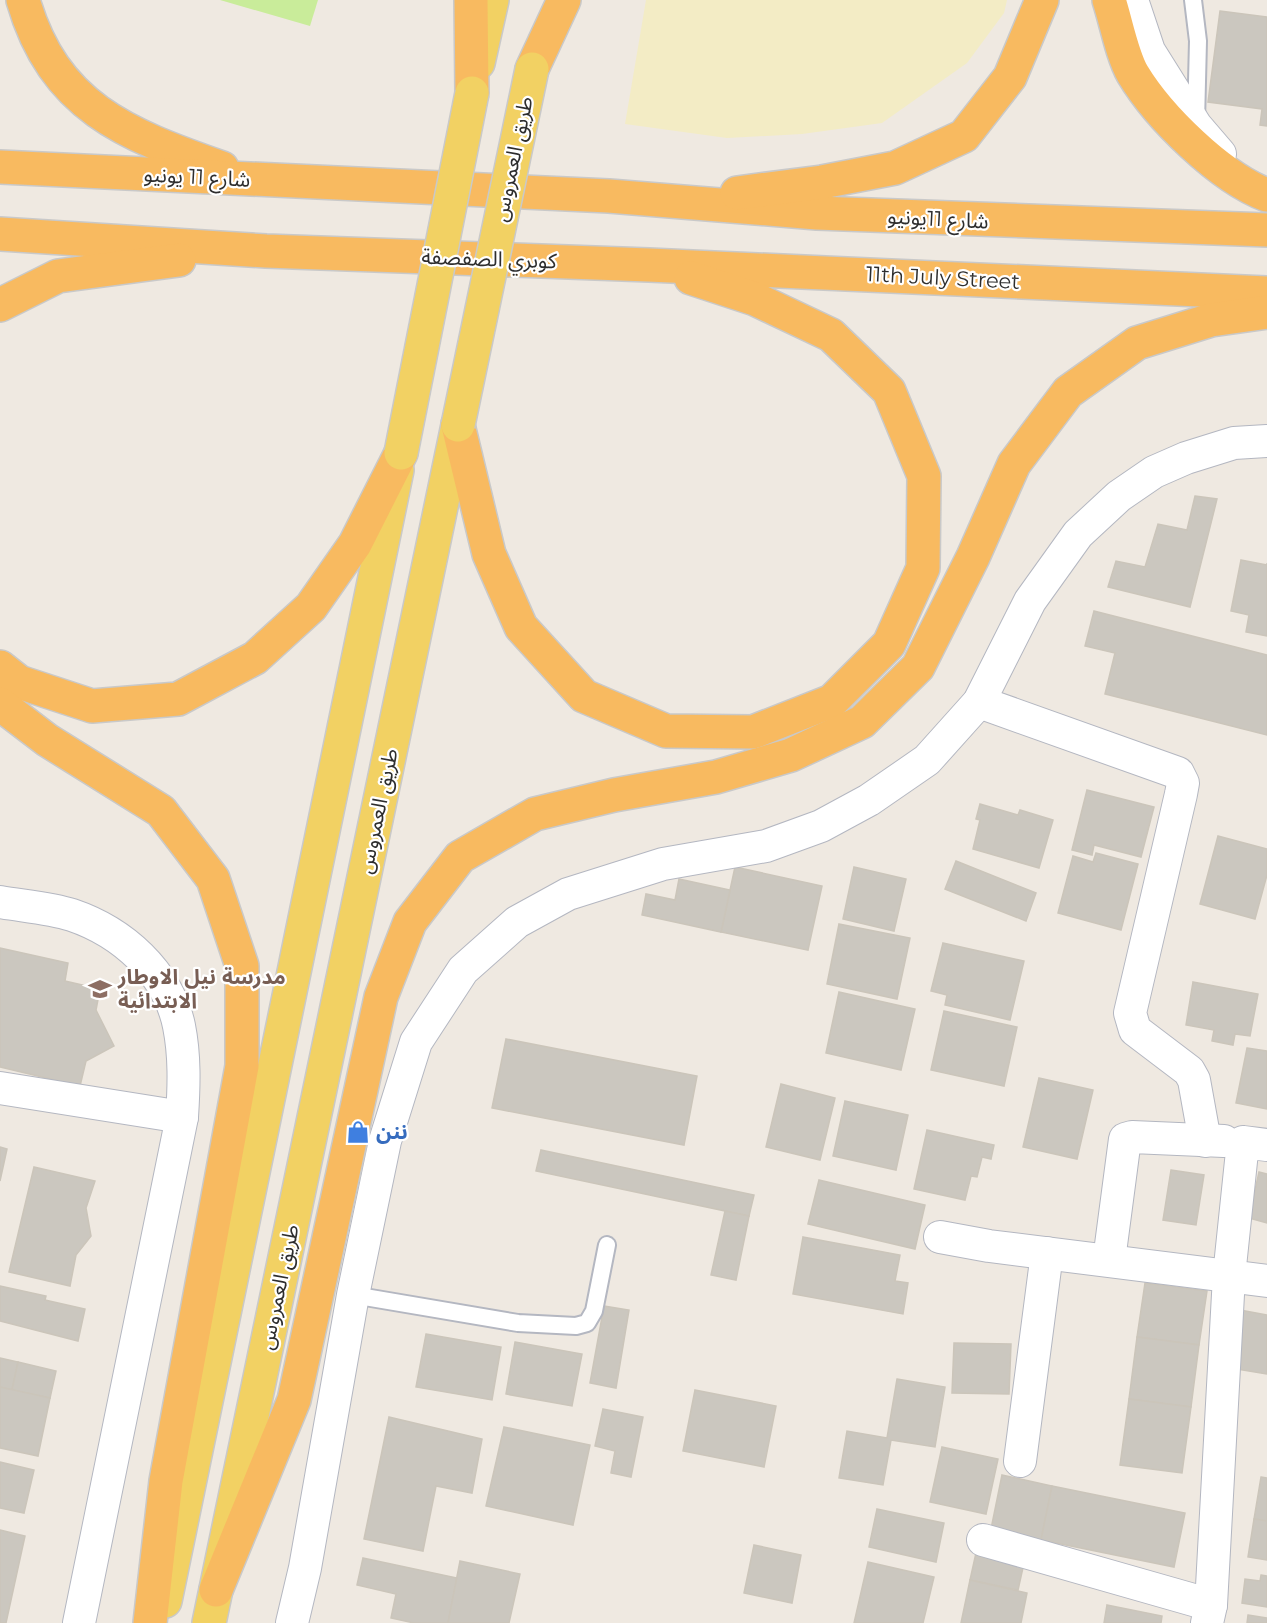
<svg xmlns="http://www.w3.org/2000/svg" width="1267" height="1623" font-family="Montserrat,'Noto Sans Arabic',sans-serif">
	<rect width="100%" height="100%" fill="#efe9e1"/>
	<path fill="#f3ecc5" d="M646,0H1007L1004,13L967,63L882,123L802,134L727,138L625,124Z"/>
	<path fill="#c9ec9a" d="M220,0H318L310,26Z"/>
	<g fill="#cbc7bf" stroke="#cbc5ba" stroke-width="1.5">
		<path d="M1220,11L1267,17V126L1260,125L1262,109L1208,102Z"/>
		<path d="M1195,496L1217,499L1190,607L1108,587L1116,561L1145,567L1158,524L1187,530Z"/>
		<path d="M1241,560L1267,565V563V636L1246,632L1249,615L1231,611Z"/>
		<path d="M1094,611L1267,655V735L1105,694L1115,653L1085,646Z"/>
		<path d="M1087,790L1154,807L1141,857L1094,845L1092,855L1072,850Z"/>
		<path d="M980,804L1018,815L1020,810L1053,820L1039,868L973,849L980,820L976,819Z"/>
		<path d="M1218,836L1267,849V875L1255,919L1200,904Z"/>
		<path d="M1096,853L1138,864L1121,930L1058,913L1073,856L1093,862Z"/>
		<path d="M956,861L1036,893L1026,921L945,889Z"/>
		<path d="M735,867L822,886L808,950L721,932Z"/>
		<path d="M854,867L906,879L894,931L843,919Z"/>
		<path d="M679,879L730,890L721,932L642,915L646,894L675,900Z"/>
		<path d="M839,924L910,938L897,999L827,984Z"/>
		<path d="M943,943L1024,961L1010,1020L945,1005L947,995L931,991Z"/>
		<path d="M0,948L68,963L65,981L100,989L96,1010L114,1046L86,1061L80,1086L0,1067Z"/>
		<path d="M1193,982L1258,994L1250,1036L1235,1034L1233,1045L1212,1041L1214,1030L1186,1025Z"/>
		<path d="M839,992L915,1009L901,1070L826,1053Z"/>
		<path d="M944,1011L1017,1027L1004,1086L931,1070Z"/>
		<path d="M506,1039L697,1076L684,1145L492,1108Z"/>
		<path d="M1247,1048L1267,1051V1109L1236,1103Z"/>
		<path d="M1039,1078L1093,1090L1077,1159L1023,1147Z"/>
		<path d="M781,1084L835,1098L820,1160L766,1147Z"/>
		<path d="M845,1101L908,1115L896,1170L833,1156Z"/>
		<path d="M927,1130L994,1145L991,1159L982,1157L977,1177L971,1176L965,1200L914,1189Z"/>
		<path d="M0,1147L7,1149L0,1181Z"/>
		<path d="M541,1150L754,1195L749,1216L536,1171Z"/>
		<path d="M34,1167L95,1181L86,1208L91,1236L76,1255L70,1286L9,1272Z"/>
		<path d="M1171,1170L1204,1175L1196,1225L1163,1220Z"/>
		<path d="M1259,1172L1267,1174V1223L1249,1218Z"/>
		<path d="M819,1180L925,1205L915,1249L808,1224Z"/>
		<path d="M725,1211L749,1216L736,1280L711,1275Z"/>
		<path d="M803,1237L900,1255L895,1281L908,1283L903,1314L793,1294Z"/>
		<path d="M1145,1283L1207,1291L1199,1345L1137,1337Z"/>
		<path d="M0,1286L46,1296L45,1300L85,1309L78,1341L0,1321Z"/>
		<path d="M604,1306L629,1310L616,1388L590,1383Z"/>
		<path d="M1240,1310L1267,1315V1374L1230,1368Z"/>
		<path d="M426,1334L501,1347L492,1400L416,1387Z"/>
		<path d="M1137,1337L1199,1345L1191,1407L1129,1399Z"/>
		<path d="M515,1342L582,1354L572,1406L506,1394Z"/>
		<path d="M954,1343L1011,1344L1009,1394L952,1393Z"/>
		<path d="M0,1358L18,1362L12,1390L0,1387Z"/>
		<path d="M18,1362L56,1371L50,1398L12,1390Z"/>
		<path d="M897,1379L945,1387L935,1447L891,1440L883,1485L839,1478L847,1431L887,1438Z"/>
		<path d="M0,1387L50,1398L38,1456L0,1448Z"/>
		<path d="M695,1390L776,1406L764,1467L683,1451Z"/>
		<path d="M1129,1399L1191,1407L1182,1473L1120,1465Z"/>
		<path d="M603,1409L643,1417L631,1477L611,1473L615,1451L595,1446Z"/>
		<path d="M389,1417L482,1439L472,1493L436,1486L423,1551L364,1539Z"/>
		<path d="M504,1427L590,1445L573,1525L486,1506Z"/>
		<path d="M942,1447L998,1459L986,1514L930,1502Z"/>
		<path d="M0,1462L34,1470L24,1513L0,1508Z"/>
		<path d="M1002,1475L1052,1486L1041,1540L991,1529Z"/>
		<path d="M1261,1477L1267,1478V1521L1254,1519Z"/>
		<path d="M1052,1486L1185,1513L1174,1567L1041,1540Z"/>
		<path d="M877,1509L944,1523L936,1562L869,1547Z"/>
		<path d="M1254,1519L1267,1521V1560L1248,1557Z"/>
		<path d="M0,1530L25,1536L6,1623H0Z"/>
		<path d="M754,1545L801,1555L792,1603L744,1593Z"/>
		<path d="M976,1553L1024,1563L1018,1590L970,1580Z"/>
		<path d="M363,1558L457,1578L448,1623H414L391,1618L396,1594L357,1585Z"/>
		<path d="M460,1561L520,1574L509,1623H448Z"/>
		<path d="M868,1562L934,1577L923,1623H854Z"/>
		<path d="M1261,1575L1267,1576V1607L1242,1603L1245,1579L1260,1581Z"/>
		<path d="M970,1580L1027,1593L1021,1623H961Z"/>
		<path d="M1107,1605L1162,1616L1161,1623H1104Z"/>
		<path d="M1248,1615L1267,1618V1623H1247Z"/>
	</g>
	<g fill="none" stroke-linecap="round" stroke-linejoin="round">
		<g stroke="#b4b7c1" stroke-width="20">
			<g id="service">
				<path d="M1193,0L1198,41L1196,122"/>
				<path d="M353,1295L518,1323L576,1326L587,1323L594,1311L607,1245"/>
			</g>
		</g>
		<g stroke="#b4b7c1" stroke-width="34">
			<g id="minor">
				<path d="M1132,0L1149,51L1196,126L1220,154"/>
				<path d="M979,702L1178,773L1183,783L1181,794L1130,1013L1135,1030L1189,1071L1194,1080L1205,1141"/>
				<path d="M0,902C23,906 50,908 72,915C122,932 168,972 179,1026C185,1056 184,1086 182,1117L79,1623"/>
				<path d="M0,1088L182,1117"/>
				<path d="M940,1237L989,1246L1267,1281"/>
				<path d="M1109,1260L1125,1139L1132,1137L1224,1141"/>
				<path d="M1020,1461L1047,1253"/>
				<path d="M983,1540L1211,1605"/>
				<path d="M292,1623L305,1568L353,1295L385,1141L416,1042L463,970L517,922L568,894L663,864L766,846L821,826L869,800L927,760L979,702L1030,601L1078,534L1119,496L1154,472L1186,458L1234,443L1267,441"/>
				<path d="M1207,1623L1211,1605L1229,1276L1243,1142L1267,1145"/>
			</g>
		</g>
		<g stroke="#c9c9c9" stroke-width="36">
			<g id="primary">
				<path d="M478,63L492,0"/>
				<path d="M165,1601L397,470"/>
				<path d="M209,1623L458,425"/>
			</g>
		</g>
		<g stroke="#c9c9c9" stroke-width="36">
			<g id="trunk">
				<path d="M23,0C54,107 125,134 222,168"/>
				<path d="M471,0L472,93"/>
				<path d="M1109,0C1116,21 1122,55 1133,74C1159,117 1220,177 1267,195"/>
				<path d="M532,69L564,0"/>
				<path d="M0,167L609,196L817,213L1267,230"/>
				<path d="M737,193L822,182L895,168L964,136L1010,77L1042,0"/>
				<path d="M0,234L266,251L649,265L1267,293"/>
				<path d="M0,305L58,276L179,260"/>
				<path d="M458,425L489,554L521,627L584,696L666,731L753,732L832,701L889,644L923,568L924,476L889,391L831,335L755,299L691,278"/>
				<path d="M0,667L19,682L92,706L178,699L255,658L311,607L355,544L401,453"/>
				<path d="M0,704L47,740L161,811L213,879L242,966V1066L166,1481L150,1623"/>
				<path d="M216,1590L294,1400L381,997L410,922L460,857L535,814L614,795L716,777L791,755L862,722L918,667L973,557L1014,464L1068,392L1137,343L1211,320L1267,312"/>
			</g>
		</g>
		<use href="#service" stroke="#fff" stroke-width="16"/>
		<use href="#minor" stroke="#fff" stroke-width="32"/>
		<use href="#primary" stroke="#f2d163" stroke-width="33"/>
		<use href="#trunk" stroke="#f8ba60" stroke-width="33"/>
		<g stroke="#c9c9c9" stroke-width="36" stroke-linecap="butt">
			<g id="primary-bridge">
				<path d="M458,425L532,69"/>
				<path d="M401,453L472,93"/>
			</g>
		</g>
		<use href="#primary-bridge" stroke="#f2d163" stroke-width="33"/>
	</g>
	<defs>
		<g id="school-bare" transform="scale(1.8)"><path d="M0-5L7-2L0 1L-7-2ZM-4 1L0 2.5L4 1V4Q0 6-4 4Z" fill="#8d6e63" stroke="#fff" stroke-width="2.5" paint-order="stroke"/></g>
		<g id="shop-bare" transform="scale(1.8)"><path d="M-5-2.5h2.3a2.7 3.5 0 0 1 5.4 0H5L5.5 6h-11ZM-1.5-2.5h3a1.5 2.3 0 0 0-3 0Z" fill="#3f7fe0" stroke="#fff" stroke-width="2.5" paint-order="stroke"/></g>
	</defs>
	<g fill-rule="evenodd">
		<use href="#school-bare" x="100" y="989"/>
		<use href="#shop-bare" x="358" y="1132"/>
	</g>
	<g text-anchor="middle" stroke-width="4.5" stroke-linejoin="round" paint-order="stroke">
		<g font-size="21" fill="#2e2e2e" stroke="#fff">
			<text transform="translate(513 159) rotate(-78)" y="7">طريق العمروس</text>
			<text transform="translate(197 177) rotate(3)" y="7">شارع 11 يونيو</text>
			<text transform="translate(938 219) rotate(3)" y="7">شارع 11يونيو</text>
			<text transform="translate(489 259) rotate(2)" y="7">كوبري الصفصفة</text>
			<text transform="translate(943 278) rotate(3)" y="7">11th July Street</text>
			<text transform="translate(378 811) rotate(-78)" y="7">طريق العمروس</text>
			<text transform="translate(279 1287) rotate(-78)" y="7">طريق العمروس</text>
		</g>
		<g font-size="21" font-weight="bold" fill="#785e54" stroke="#fff" text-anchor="start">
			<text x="118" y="984">مدرسة نيل الاوطار<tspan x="118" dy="24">الابتدائية</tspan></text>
		</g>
		<g font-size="21" font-weight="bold" fill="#366cbe" stroke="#fff" text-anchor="start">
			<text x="376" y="1139">ننن</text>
		</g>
	</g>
</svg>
